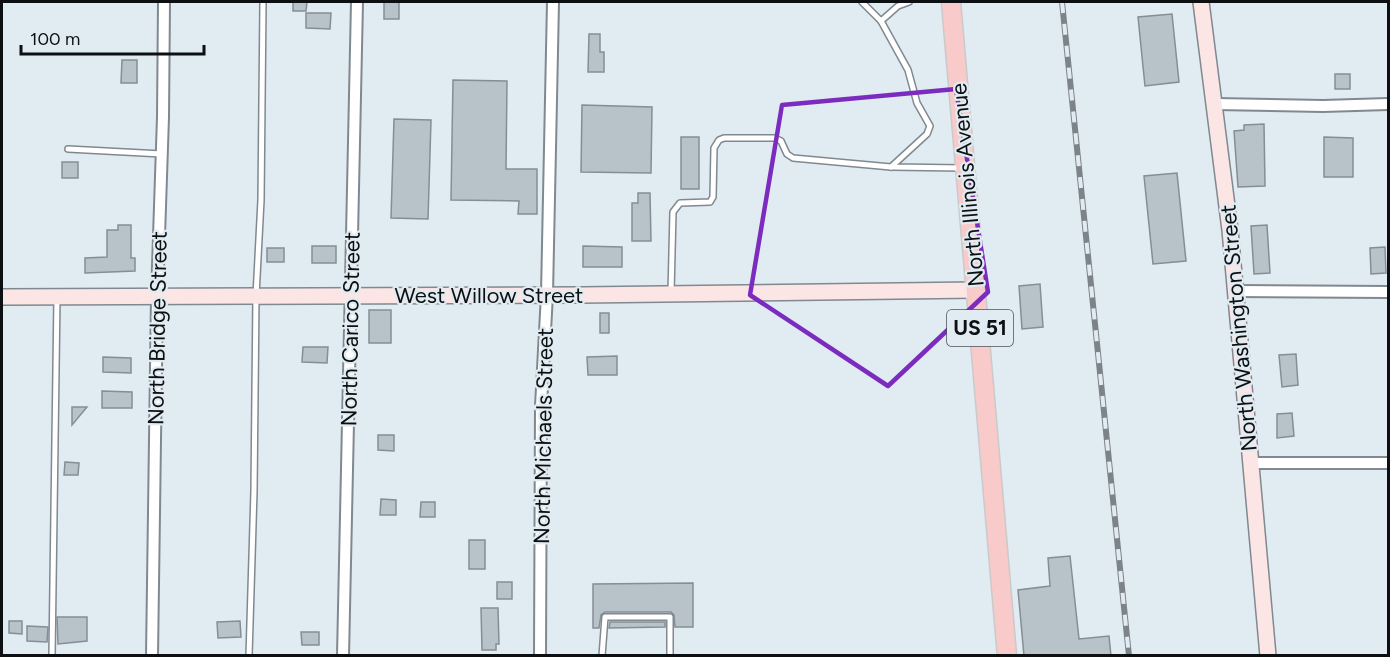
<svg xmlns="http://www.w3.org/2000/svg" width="1390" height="657" font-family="Figtree,sans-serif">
	<rect width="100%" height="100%" fill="#e1ebf2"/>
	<g fill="#b8c2c9" stroke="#848e94" stroke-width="1.5">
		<path d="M293,2H307L306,11H293Z"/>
		<rect x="384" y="2" width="15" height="17"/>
		<path d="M306,13H331L330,29L306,28Z"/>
		<path d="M1172,14L1179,82L1145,86L1138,17Z"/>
		<path d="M589,34H600V52H604V72H588Z"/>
		<path d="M122,60H137V83H121Z"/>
		<rect x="1335" y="74" width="15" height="15"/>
		<path d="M453,80L507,81L506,169H537V214H518L519,201L451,200Z"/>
		<path d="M582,105L652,107L651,173L581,172Z"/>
		<path d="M394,119L431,120L428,219L391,218Z"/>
		<path d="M1264,124L1265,186L1238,187L1234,131L1244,130V125Z"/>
		<rect x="681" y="137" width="18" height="52"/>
		<path d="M1324,137L1353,138V177H1324Z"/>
		<rect x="62" y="162" width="16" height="16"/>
		<path d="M1177,173L1186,261L1153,264L1144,176Z"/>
		<path d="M638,193H650L651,241H632V203H638Z"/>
		<path d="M118,225H131V258H135V271L85,273V258L107,257V230H118Z"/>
		<path d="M1267,225L1270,273L1254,274L1251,226Z"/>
		<rect x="312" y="246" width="24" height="17"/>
		<path d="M583,246L622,247V267H583Z"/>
		<path d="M1385,247L1386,273L1371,274L1370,248Z"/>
		<rect x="267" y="248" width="17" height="14"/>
		<path d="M1040,284L1043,327L1022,329L1019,286Z"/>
		<rect x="369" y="310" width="22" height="33"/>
		<rect x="600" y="313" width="9" height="20"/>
		<path d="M303,347H328L327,363L302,362Z"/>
		<path d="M1296,354L1298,385L1282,387L1279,355Z"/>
		<path d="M617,356V375H588L587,357Z"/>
		<path d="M103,357L131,358V373L103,372Z"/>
		<path d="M102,391L132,392V408H102Z"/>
		<path d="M72,407H87L72,425Z"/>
		<path d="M1292,413L1294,436L1277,438V414Z"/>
		<path d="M378,435H394V451L378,450Z"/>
		<path d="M65,462L79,463L78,475H64Z"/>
		<path d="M381,499L396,500V515H380Z"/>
		<path d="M421,502H435V517H420Z"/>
		<rect x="469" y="540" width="16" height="29"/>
		<path d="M1070,556L1079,639L1109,636L1111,656H1024L1018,590L1050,586L1048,558Z"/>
		<rect x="497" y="582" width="15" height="17"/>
		<path d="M693,583V627H675L674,615L671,612H605L601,615L599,628H593V584Z"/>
		<path d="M481,608H498L499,644H496V650H482Z"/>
		<path d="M57,617H87V641L58,644Z"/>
		<path d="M9,621H22V634L9,633Z"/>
		<path d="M240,621L241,637L218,638L217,622Z"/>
		<path d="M610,622H665V627L609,628Z"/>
		<path d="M27,626L48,627L47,642L27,641Z"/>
		<path d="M301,632H319V645H302Z"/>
	</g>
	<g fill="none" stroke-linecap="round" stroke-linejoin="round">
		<g stroke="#808990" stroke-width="8">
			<g id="lane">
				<path d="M862,2L881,21L908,70L917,103L930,126L927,134L891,167"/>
				<path d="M881,21L898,6L909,2"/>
				<path d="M68,149L162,154"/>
				<path d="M671,293L673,212L680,203L710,202L713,197L714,148L719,140L724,138H775L781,141L787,154L793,158L891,167L963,168"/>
				<path d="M52,656L57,297"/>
				<path d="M249,656L254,491L256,296L261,200L263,2"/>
				<path d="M602,656L605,617H670V656"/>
			</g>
		</g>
		<g stroke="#808990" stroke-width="14">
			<g id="street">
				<path d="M1215,104L1323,106L1388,104"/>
				<path d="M1236,291L1388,292"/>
				<path d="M1251,463H1388"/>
				<path d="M152,656L157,296L163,117L164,2"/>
				<path d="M343,656L357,2"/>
				<path d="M540,656L541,406L547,294L553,2"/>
			</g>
		</g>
		<g stroke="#808990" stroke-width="18">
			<g id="secondary">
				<path d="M1201,2L1230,230L1268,656"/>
				<path d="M2,297L582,295L976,290"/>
			</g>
		</g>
		<g stroke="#cacacb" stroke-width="21">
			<path id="primary" d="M951,2L1007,656"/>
		</g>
		<use href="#lane" stroke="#fff" stroke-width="5"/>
		<use href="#street" stroke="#fff" stroke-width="10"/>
		<use href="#secondary" stroke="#fbe5e5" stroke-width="15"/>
		<use href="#primary" stroke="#f8caca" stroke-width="18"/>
		<g stroke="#7d8489" stroke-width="6">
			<path id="rail" d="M1062,2L1129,656"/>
		</g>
		<use href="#rail" stroke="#e1ebf2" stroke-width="4" stroke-dasharray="11" stroke-linecap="butt"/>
	</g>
	<path fill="none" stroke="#7b2cbf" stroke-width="4.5" stroke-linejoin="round" d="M956,89L988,292L888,386L750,295L782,105Z"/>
	<g text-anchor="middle" stroke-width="4.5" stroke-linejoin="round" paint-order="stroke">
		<rect fill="#e1ebf2" stroke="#4c5255" stroke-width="1.5" x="947" y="310" width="66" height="36" rx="4.5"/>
		<g font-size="21" font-weight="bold" fill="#0c1012">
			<text x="980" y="335">US 51</text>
		</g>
		<g font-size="22" fill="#0c1012" stroke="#e1ebf2">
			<text transform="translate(967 185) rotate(-95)" y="8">North Illinois Avenue</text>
			<text x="489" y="303">West Willow Street</text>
			<text transform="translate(157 328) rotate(-89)" y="8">North Bridge Street</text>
			<text transform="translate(1238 328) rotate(-95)" y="8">North Washington Street</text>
			<text transform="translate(350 329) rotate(-89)" y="8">North Carico Street</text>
			<text transform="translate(543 436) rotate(-89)" y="8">North Michaels Street</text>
		</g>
	</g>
	<rect width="1390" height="657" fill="none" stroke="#0c1012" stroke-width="6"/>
	<path d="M21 45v9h183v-9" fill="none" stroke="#0c1012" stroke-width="3"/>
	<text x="30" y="45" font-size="18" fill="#0c1012" stroke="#e1ebf2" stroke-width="4.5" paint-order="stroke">100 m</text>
</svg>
